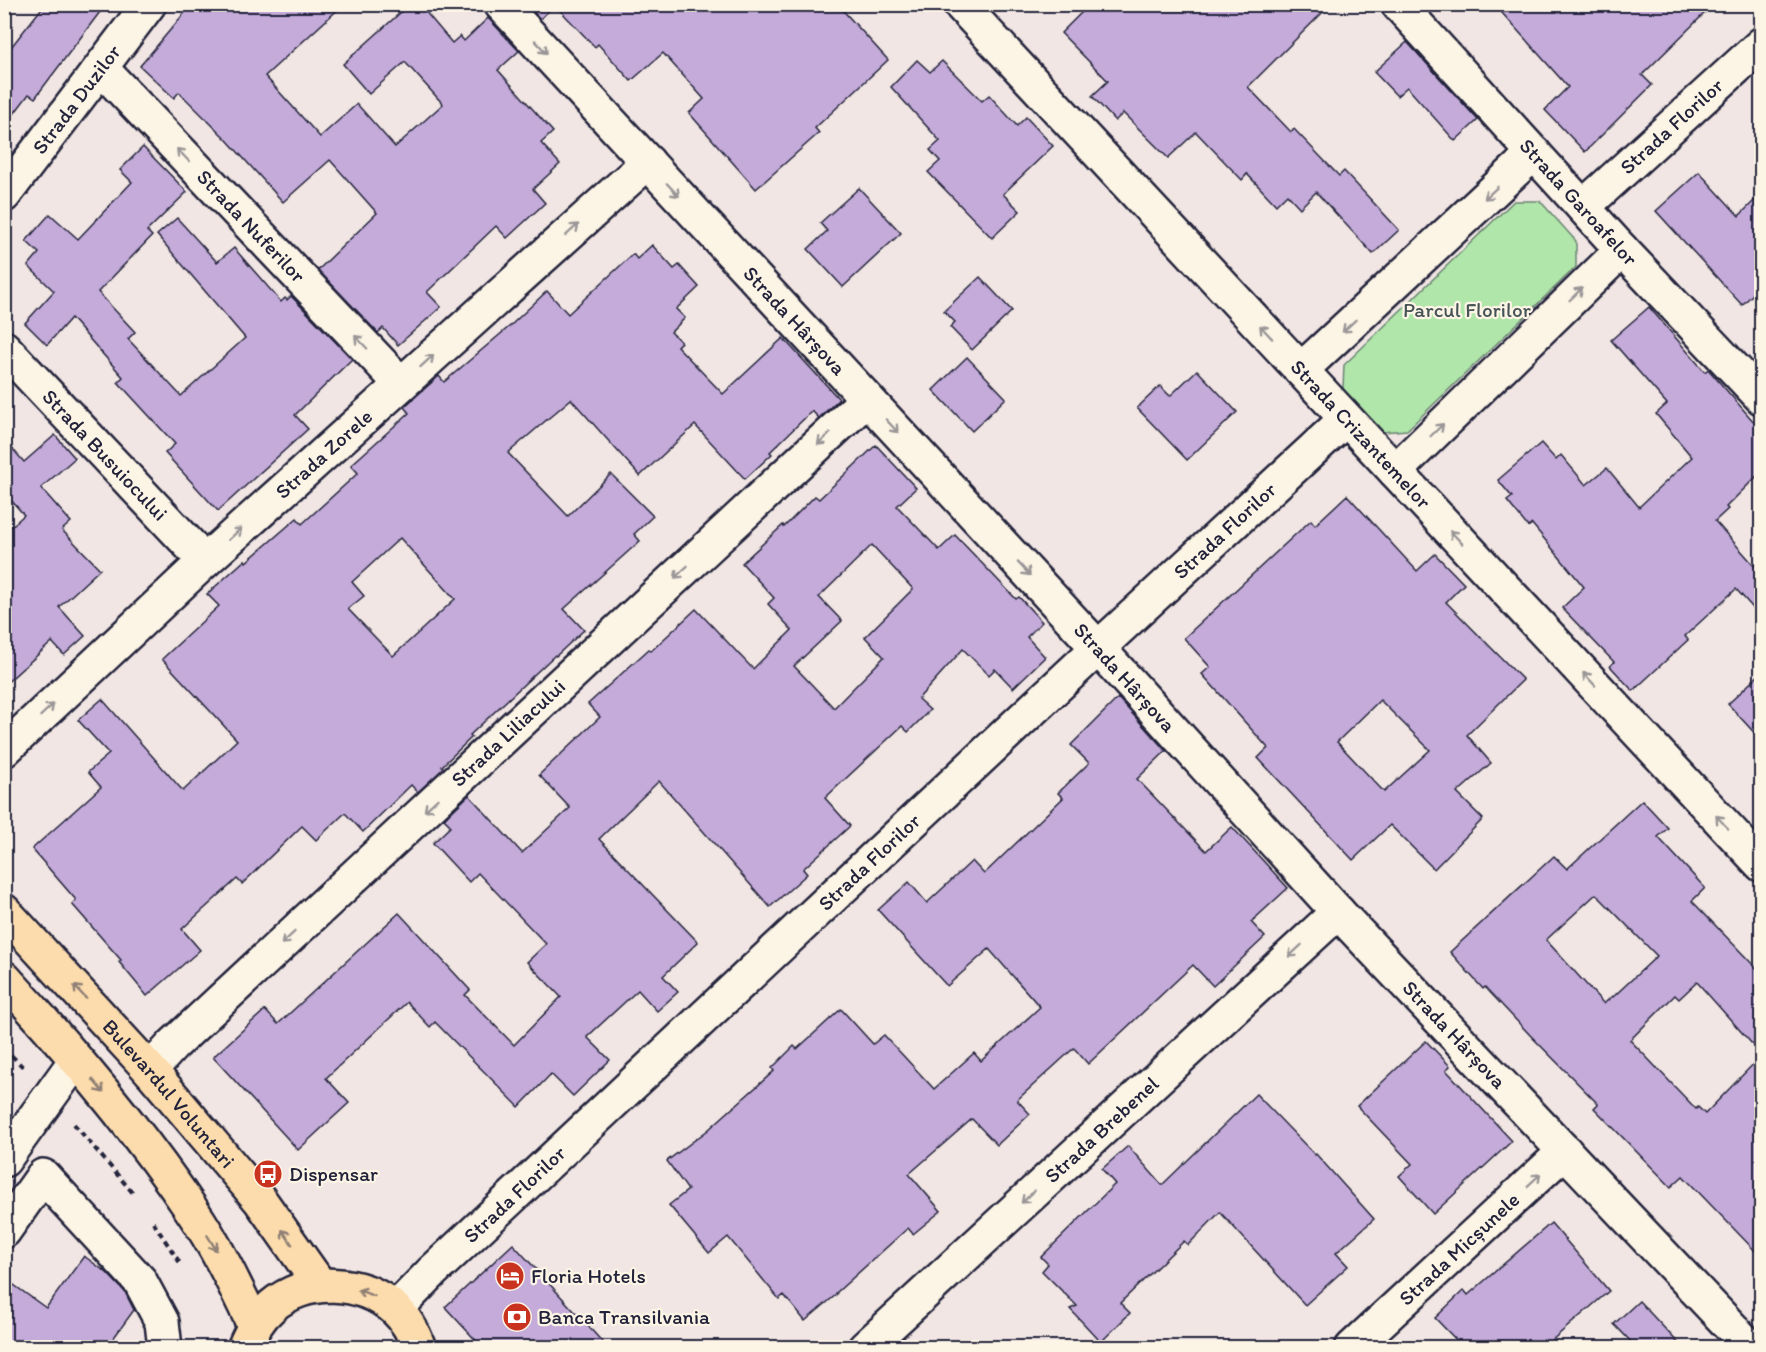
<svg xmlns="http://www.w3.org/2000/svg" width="1766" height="1352" font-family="Itim,sans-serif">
	<rect width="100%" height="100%" fill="#f1e6e3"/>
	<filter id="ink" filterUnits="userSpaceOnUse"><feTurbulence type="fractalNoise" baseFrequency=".0167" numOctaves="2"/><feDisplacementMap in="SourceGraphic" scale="12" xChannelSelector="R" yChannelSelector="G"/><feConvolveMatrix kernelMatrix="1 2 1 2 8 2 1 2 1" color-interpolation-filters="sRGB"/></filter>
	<g filter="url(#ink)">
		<path fill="#b0e6a9" stroke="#698472" stroke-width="1.5" d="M1514,201H1540L1576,241V267L1407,430L1382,432L1343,389L1344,365Z"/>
		<g fill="#c4abd9" stroke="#22223b" stroke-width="1.5" fill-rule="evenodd">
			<path d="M45,4H106L35,98L29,94L4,127V56Z"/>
			<path d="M192,4H344L265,76L320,137L357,104L395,147L443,104L405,62L369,94L343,64L410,4H419L452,43L460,36L464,41L488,18L519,51L498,70L553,132L541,143L560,164L533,189L545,203L507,238L496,226L427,292L441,307L398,345L383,328L378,333L318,270L377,213L330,160L283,202L227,140L179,92L174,98L140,66Z"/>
			<path d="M527,4L838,5L888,60L815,128L819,133L756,189L689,113L704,99L663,53L631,81L598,44L595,47L555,5L540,19Z"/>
			<path d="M1090,4H1331L1248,87L1291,132L1294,129L1339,176L1344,171L1399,230L1373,254L1316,192L1300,208L1287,194L1276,205L1247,174L1242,180L1196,132L1168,158L1123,113L1115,121L1092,96L1108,81L1061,33Z"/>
			<path d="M1494,4H1714L1642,75L1652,85L1585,152L1545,110L1568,87Z"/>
			<path d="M1407,42L1478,120L1455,141L1407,87L1397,96L1374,72Z"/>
			<path d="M917,60L930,72L942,61L982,101L989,95L1017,126L1026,117L1053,146L1003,194L1020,211L992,238L928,172L940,161L930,150L940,141L891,87Z"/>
			<path d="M143,147L187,192L147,231L152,236L98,292L135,332L128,339L181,396L245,338L157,235L177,218L217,262L234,248L281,302L285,298L287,300L291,296L352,359L295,415L308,429L218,511L165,453L175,444L118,382L123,377L71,318L47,345L25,323L54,291L28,266L39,253L26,241L50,214L78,239L132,182L120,170Z"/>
			<path d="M1699,172L1739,216L1761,194V286L1742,305L1656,211Z"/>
			<path d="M859,188L901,233L843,287L808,249L827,231L820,223Z"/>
			<path d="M652,245L674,269L679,265L699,287L676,309L685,318L671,332L681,342L677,346L723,394L783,338L839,399L819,418L812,411L770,452L772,454L745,479L695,425L640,476L571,399L508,453L568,516L611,474L653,516L634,534L640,541L564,609L584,630L556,656L555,655L470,735L472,737L442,766L444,768L418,792L411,785L363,832L345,813L316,840L302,826L242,884L237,879L182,929L200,950L147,996L119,962L121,960L72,904L76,900L32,849L101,787L88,772L109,754L78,720L102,699L183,791L237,740L162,659L219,606L207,594L245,560L246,562L297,518L302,524L358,473L351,465L409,413L404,407L439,376L444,382L510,326L547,291L568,314L633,254L637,259ZM400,538L455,599L393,656L348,609L364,596L352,582Z"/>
			<path d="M980,277L1012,311L972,350L950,327L955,322L944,311Z"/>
			<path d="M1649,307L1705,372L1708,369L1761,430V472L1726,507L1728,509L1715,521L1761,573V617L1736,589L1685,636L1688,640L1633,691L1610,666L1614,662L1562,608L1584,587L1532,524L1528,527L1507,501L1512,497L1498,480L1541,443L1556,460L1561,455L1586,485L1607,468L1639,507L1692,457L1656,414L1667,404L1611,340Z"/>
			<path d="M967,357L1006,398L972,431L933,390Z"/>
			<path d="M1197,370L1237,412L1187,460L1137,408L1160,386L1170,396Z"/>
			<path d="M55,435L75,458L41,488L71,522L62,530L100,569L59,607L85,636L64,655L52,642L4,685V533L24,515L4,492V439L24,462Z"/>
			<path d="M876,445L916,488L897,506L939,550L955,535L1016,599L1019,597L1042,622L1027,637L1045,657L1013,688L995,669L989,675L963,649L918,699L930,710L908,732L902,726L825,798L850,826L803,869L807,874L770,907L659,781L599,839L698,942L663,976L678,992L657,1011L638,990L587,1037L610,1060L573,1096L551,1074L519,1107L435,1022L430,1027L407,1002L326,1078L349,1103L298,1150L213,1057L265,1010L278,1024L399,913L470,990L465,995L514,1045L561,997L527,962L546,944L478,873L469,882L433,843L451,826L444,819L469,795L522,853L570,808L539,775L600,717L588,704L649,649L651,651L696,609L753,669L792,630L768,604L774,598L742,563L783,525L784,527L815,496L819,499ZM872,545L913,589L865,637L884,657L834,708L794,666L842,621L819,597Z"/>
			<path d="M1347,495L1417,571L1435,554L1464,584L1446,602L1523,680L1467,735L1491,763L1457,793L1483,819L1434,869L1390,825L1353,860L1258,758L1268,748L1202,674L1210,667L1184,638L1311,520L1315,525ZM1380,700L1430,750L1384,792L1337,742Z"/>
			<path d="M1761,673V740L1728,704Z"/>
			<path d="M1118,698L1166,751L1137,779L1206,851L1232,827L1288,888L1251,922L1265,937L1213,986L1193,965L1088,1064L1074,1048L1017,1100L1030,1114L997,1145L972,1119L909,1174L941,1211L913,1234L908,1228L836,1293L837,1294L805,1321L784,1295L779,1299L728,1237L709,1253L669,1205L688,1190L667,1161L708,1130L774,1071L772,1068L794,1046L797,1049L841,1009L873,1044L884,1035L934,1089L974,1053L981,1061L1040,1007L989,949L947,986L878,910L909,882L927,903L972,861L984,874L1063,798L1058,793L1089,763L1071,745Z"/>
			<path d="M1642,800L1668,828L1658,837L1705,888L1692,901L1761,973V1054L1697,982L1679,999L1675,995L1630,1040L1696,1109L1698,1107L1705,1114L1761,1056V1257L1683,1176L1671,1187L1594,1108L1598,1104L1530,1035L1485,987L1483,989L1450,952L1554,856L1567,869ZM1596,894L1657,956L1613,997L1612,996L1604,1004L1546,940Z"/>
			<path d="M1426,1041L1450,1066L1446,1070L1512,1141L1433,1214L1399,1176L1412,1164L1357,1106Z"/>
			<path d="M1256,1094L1315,1155L1316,1154L1374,1219L1336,1253L1348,1266L1305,1305L1220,1212L1188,1245L1184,1241L1120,1303L1130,1313L1101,1342L1070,1309L1077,1306L1042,1271L1048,1264L1041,1257L1115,1184L1102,1169L1128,1146L1162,1185Z"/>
			<path d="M1551,1223L1609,1291L1544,1347H1463L1435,1318L1464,1290L1468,1295Z"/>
			<path d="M513,1244L607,1347H482L445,1307Z"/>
			<path d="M84,1256L107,1273L125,1292L134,1310L107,1347H4V1278L46,1308Z"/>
			<path d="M1639,1301L1682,1347H1636L1614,1324Z"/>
		</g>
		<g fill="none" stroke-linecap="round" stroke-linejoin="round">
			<g stroke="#22223b" stroke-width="38">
				<g id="minor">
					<path id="s1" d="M501,4L1098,648L1338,912L1751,1348"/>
					<path id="s2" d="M960,4L1762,865"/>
					<path id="s3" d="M1398,4L1622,250L1762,398"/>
					<path id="s4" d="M101,68L401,384"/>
					<path id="s5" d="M4,195L149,4"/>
					<path id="s6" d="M1583,207L1762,44"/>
					<path id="s7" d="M4,348L205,561"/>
					<path d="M1301,370L1534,153"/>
					<path d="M1395,471L1622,250"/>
					<path id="s8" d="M4,750L205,561L648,162"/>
					<path id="s9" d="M150,1070L173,1045L867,399"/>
					<path d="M4,1160L76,1060"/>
					<path d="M4,1231L43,1176L140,1281L162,1322L165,1348"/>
					<path id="s10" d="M396,1309L433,1271L1098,648L1346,419"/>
					<path id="s11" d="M865,1348L1338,912"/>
					<path id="s12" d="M1352,1348L1565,1151"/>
				</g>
			</g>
			<g stroke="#22223b" stroke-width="38">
				<g id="highway">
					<path id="s13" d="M4,911L150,1070L260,1200L320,1285"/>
					<path d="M4,978C71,1051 136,1127 191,1209C216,1245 235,1285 254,1325"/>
					<path d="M244,1348C251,1332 258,1318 272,1306C307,1277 361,1279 395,1309C406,1319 414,1334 419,1348"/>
				</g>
			</g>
			<g stroke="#22223b" stroke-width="4" stroke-dasharray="6 4.5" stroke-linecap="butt">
				<path d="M4,1048L25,1069"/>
				<path d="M74,1124L133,1193"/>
				<path d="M153,1222L180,1263"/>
			</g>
			<use href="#minor" stroke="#fcf5e5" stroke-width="33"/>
			<use href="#highway" stroke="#fcdcac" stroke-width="33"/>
		</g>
		<defs><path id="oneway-shaft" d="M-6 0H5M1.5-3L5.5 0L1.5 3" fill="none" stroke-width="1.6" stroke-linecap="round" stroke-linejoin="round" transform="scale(1.5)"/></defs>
		<g stroke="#9a9698">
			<use href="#oneway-shaft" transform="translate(541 47) rotate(47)"/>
			<use href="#oneway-shaft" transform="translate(183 155) rotate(-134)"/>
			<use href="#oneway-shaft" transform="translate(673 190) rotate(47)"/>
			<use href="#oneway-shaft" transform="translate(1491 193) rotate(137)"/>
			<use href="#oneway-shaft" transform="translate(572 230) rotate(-42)"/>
			<use href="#oneway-shaft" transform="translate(1576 294) rotate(-44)"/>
			<use href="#oneway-shaft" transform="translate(1349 326) rotate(137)"/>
			<use href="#oneway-shaft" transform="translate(1266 332) rotate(-133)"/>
			<use href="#oneway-shaft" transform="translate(361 342) rotate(-134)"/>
			<use href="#oneway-shaft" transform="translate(427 361) rotate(-42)"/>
			<use href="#oneway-shaft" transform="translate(892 426) rotate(47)"/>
			<use href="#oneway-shaft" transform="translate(1437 430) rotate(-44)"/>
			<use href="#oneway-shaft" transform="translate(824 439) rotate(137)"/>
			<use href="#oneway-shaft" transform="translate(235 534) rotate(-42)"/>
			<use href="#oneway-shaft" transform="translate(1456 537) rotate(-133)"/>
			<use href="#oneway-shaft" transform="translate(1024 569) rotate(47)"/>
			<use href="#oneway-shaft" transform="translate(681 572) rotate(137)"/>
			<use href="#oneway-shaft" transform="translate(1589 679) rotate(-133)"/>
			<use href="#oneway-shaft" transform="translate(47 710) rotate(-43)"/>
			<use href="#oneway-shaft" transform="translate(431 805) rotate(137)"/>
			<use href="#oneway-shaft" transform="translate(1722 822) rotate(-133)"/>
			<use href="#oneway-shaft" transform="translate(288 938) rotate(137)"/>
			<use href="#oneway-shaft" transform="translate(1295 951) rotate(137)"/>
			<use href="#oneway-shaft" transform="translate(1534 1180) rotate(-43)"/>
			<use href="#oneway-shaft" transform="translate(1028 1197) rotate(137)"/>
		</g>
		<g stroke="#8f7f74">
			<use href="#oneway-shaft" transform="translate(80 992) rotate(-133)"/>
			<use href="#oneway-shaft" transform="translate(98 1086) rotate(51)"/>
			<use href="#oneway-shaft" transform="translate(287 1237) rotate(-125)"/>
			<use href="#oneway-shaft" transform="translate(212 1243) rotate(59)"/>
			<use href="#oneway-shaft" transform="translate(366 1293) rotate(-160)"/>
		</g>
	</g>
	<defs>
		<g id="bus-disc" transform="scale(1.5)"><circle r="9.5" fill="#c8321e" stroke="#fcf5e5"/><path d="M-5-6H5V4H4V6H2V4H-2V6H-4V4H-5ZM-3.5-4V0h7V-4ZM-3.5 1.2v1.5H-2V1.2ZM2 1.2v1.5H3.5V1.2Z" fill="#fff"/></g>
		<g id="hotel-disc" transform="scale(1.5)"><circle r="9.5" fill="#c8321e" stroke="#fcf5e5"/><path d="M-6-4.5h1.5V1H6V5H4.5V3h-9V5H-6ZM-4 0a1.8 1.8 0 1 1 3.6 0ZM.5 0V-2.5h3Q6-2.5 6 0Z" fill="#fff"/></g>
		<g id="bank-disc" transform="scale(1.5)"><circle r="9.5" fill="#c8321e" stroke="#fcf5e5"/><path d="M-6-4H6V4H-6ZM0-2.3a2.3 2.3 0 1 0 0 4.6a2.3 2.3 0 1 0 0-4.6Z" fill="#fff"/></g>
	</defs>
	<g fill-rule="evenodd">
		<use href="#bus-disc" x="268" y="1174"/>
		<use href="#hotel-disc" x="510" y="1276"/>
		<use href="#bank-disc" x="517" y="1317"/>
	</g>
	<g text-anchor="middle" stroke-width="4.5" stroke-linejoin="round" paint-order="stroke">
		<g font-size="21" fill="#22223b" stroke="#fcf5e5">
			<text dy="7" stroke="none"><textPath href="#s5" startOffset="120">Strada Duzilor</textPath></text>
			<text dy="7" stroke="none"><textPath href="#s6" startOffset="120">Strada Florilor</textPath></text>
			<text dy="7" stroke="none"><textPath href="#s3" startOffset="268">Strada Garoafelor</textPath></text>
			<text dy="7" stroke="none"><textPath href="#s4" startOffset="218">Strada Nuferilor</textPath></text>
			<text dy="7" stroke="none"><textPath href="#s1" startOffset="432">Strada Hârșova</textPath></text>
			<text dy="7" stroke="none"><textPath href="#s2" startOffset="588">Strada Crizantemelor</textPath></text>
			<text dy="7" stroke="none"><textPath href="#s8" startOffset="436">Strada Zorele</textPath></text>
			<text dy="7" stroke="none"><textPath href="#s7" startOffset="147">Strada Busuiocului</textPath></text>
			<text dy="7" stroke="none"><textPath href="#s10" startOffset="1137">Strada Florilor</textPath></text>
			<text dy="7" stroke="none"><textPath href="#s1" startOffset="918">Strada Hârșova</textPath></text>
			<text dy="7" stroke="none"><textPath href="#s9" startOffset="492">Strada Liliacului</textPath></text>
			<text dy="7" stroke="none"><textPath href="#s10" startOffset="651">Strada Florilor</textPath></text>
			<text dy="7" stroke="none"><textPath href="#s1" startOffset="1404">Strada Hârșova</textPath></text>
			<text dy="7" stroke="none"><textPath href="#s13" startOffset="246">Bulevardul Voluntari</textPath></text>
			<text dy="7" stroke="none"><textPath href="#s11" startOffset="322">Strada Brebenel</textPath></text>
			<text dy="7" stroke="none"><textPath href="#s10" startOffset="165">Strada Florilor</textPath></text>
			<text dy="7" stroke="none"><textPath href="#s12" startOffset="146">Strada Micșunele</textPath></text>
		</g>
		<g font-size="21" fill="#465356" stroke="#fcf5e5">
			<text x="1467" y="317">Parcul Florilor</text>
		</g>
		<g font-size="21" fill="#22223b" stroke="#fcf5e5" text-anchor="start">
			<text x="289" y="1181">Dispensar</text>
			<text x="531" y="1283">Floria Hotels</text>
			<text x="538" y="1324">Banca Transilvania</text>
		</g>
	</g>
	<rect width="1766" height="1352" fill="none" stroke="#fcf5e5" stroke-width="24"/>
	<rect x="12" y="12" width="1742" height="1328" fill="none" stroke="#22223b" stroke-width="2" filter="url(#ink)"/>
</svg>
